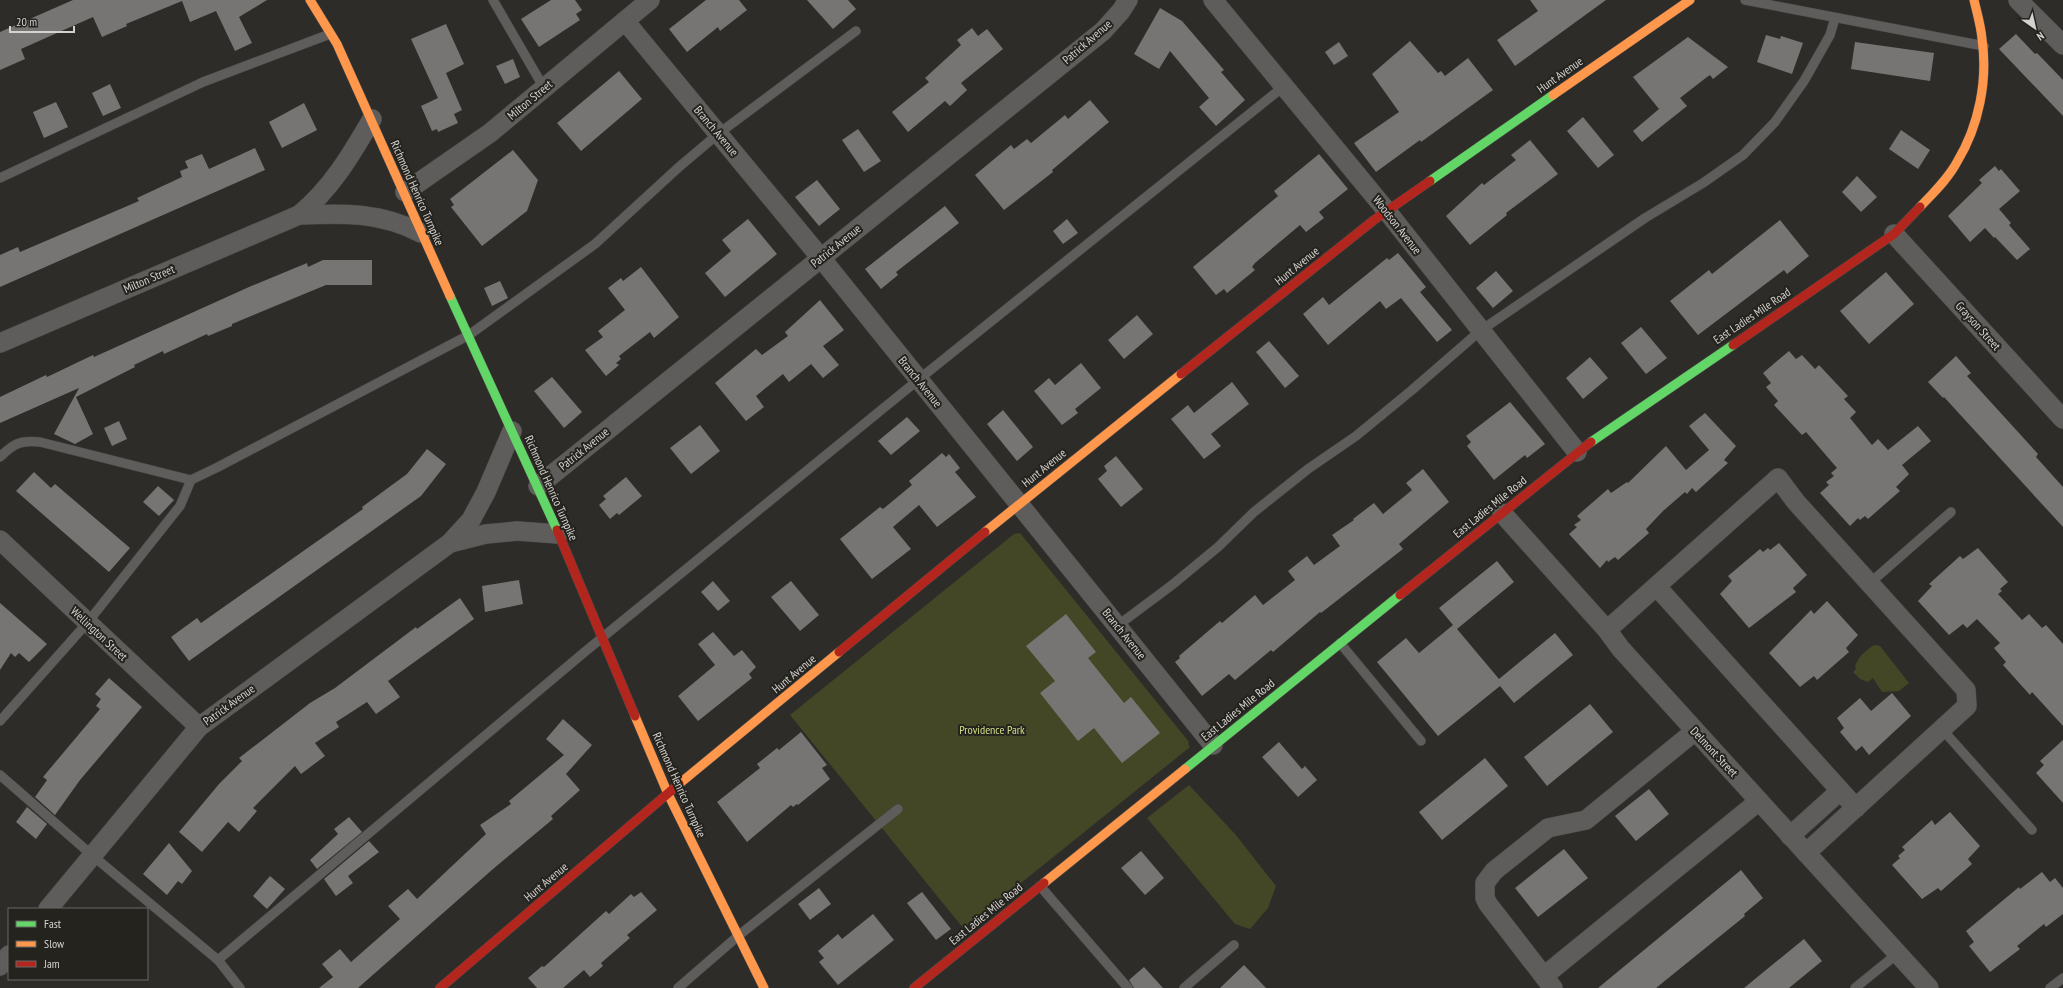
<svg xmlns="http://www.w3.org/2000/svg" width="2063" height="988" font-family="'PT Sans Narrow',sans-serif">
	<rect width="100%" height="100%" fill="#2e2c29"/>
	<g fill="#434726">
		<path d="M1020,533L1189,742L1188,744L1190,747L964,929L790,715L1014,534Z"/>
		<path d="M1874,645L1880,646L1909,683L1899,691L1882,692L1873,678L1868,682L1860,679L1853,672L1856,669L1855,666C1859,656 1865,651 1874,645Z"/>
		<path d="M1189,785L1235,834L1276,886L1268,908L1250,929L1235,924L1147,818Z"/>
	</g>
	<g fill="#777573">
		<path d="M73,0H267L239,17L252,43L235,51L216,11L190,22L182,1L126,24L127,26L102,37L93,17L21,49L25,59L0,70V32Z"/>
		<path d="M551,0H575L582,10L576,14L580,20L539,47L521,19Z"/>
		<path d="M706,0H739L747,10L720,31L718,27L687,52L669,29Z"/>
		<path d="M807,0H848L856,9L833,29Z"/>
		<path d="M1530,0H1606L1515,66L1497,40L1538,11Z"/>
		<path d="M1160,8L1182,21L1224,70L1221,72L1245,100L1216,126L1199,107L1209,98L1170,51L1159,69L1134,54Z"/>
		<path d="M446,24L464,64L446,73L462,110L454,114L458,123L438,132L437,129L432,131L421,106L438,98L411,39Z"/>
		<path d="M972,28L978,36L987,29L1003,49L961,83L967,90L950,106L945,101L908,132L892,112L929,82L925,78L961,45L957,40Z"/>
		<path d="M2016,34L2035,54L2037,53L2063,80V116L1999,49Z"/>
		<path d="M1766,35L1780,39L1781,36L1803,43L1792,74L1757,62Z"/>
		<path d="M1688,37L1728,67L1713,79L1710,75L1707,77L1680,98L1687,106L1642,142L1633,131L1659,109L1633,77Z"/>
		<path d="M1410,41L1438,73L1441,71L1445,76L1468,58L1493,90L1421,142L1420,140L1376,172L1354,143L1399,112L1372,74Z"/>
		<path d="M1339,42L1348,56L1334,65L1325,52Z"/>
		<path d="M1855,42L1934,53L1930,81L1851,69Z"/>
		<path d="M513,59L520,77L505,84L496,66Z"/>
		<path d="M619,71L642,99L581,151L557,123Z"/>
		<path d="M110,84L121,108L103,116L92,93Z"/>
		<path d="M1090,100L1109,122L1052,170L1053,172L1004,210L975,175L1011,145L1014,149L1027,139L1031,143L1065,115L1068,119Z"/>
		<path d="M56,102L68,127L44,138L33,112Z"/>
		<path d="M304,103L317,130L282,148L269,122Z"/>
		<path d="M1583,117L1614,155L1598,168L1567,131Z"/>
		<path d="M858,129L881,161L864,172L842,140Z"/>
		<path d="M1901,130L1930,150L1918,169L1889,149Z"/>
		<path d="M1530,140L1558,174L1506,213L1507,215L1470,245L1446,216L1482,183L1484,185L1516,160L1511,155Z"/>
		<path d="M255,148L265,170L0,287V255L18,247L20,252L139,201L137,198L182,177L180,171L188,168L185,161L202,154L209,169Z"/>
		<path d="M513,150L538,180L527,211L482,246L451,207L454,205L450,199Z"/>
		<path d="M1319,154L1348,189L1319,212L1324,218L1306,232L1300,225L1255,263L1252,267L1255,270L1227,293L1224,289L1216,295L1193,267L1278,196L1274,191Z"/>
		<path d="M1995,166L1999,171L2001,169L2020,191L1999,209L2011,223L2009,225L2030,249L2017,260L1995,237L1994,238L1985,228L1970,242L1948,216L1982,183L1979,180Z"/>
		<path d="M1857,176L1877,197L1861,212L1842,192Z"/>
		<path d="M817,180L840,209L819,226L795,197Z"/>
		<path d="M945,206L959,223L896,272L898,275L881,289L865,269Z"/>
		<path d="M748,219L777,254L725,297L705,273L731,251L722,240Z"/>
		<path d="M1067,219L1078,233L1063,244L1053,231Z"/>
		<path d="M1780,220L1809,256L1787,274L1784,270L1698,335L1670,301L1709,270L1712,274Z"/>
		<path d="M1398,253L1426,287L1420,292L1452,330L1437,342L1401,298L1386,309L1380,301L1328,345L1303,314L1323,297L1329,305L1387,258L1389,260Z"/>
		<path d="M323,260H372V285H326L232,324V326L208,336L207,334L164,354L163,351L134,365L135,367L76,397L93,434L75,444L54,434L79,388L0,423V397L46,375L47,377L93,355L94,357L249,287L307,263L308,267Z"/>
		<path d="M641,267L679,317L654,338L650,332L619,356L621,359L616,363L619,365L606,376L585,350L603,337L598,331L625,310L608,288L621,278L623,281Z"/>
		<path d="M1496,271L1513,291L1493,308L1476,288Z"/>
		<path d="M1886,272L1914,304L1869,344L1840,311Z"/>
		<path d="M500,281L508,298L492,306L484,288Z"/>
		<path d="M820,300L844,330L823,346L839,365L823,378L811,364L789,382L783,374L756,396L764,407L746,421L715,383L756,349L762,355L788,336L785,332Z"/>
		<path d="M1137,315L1153,334L1124,359L1108,340Z"/>
		<path d="M1641,327L1667,358L1646,374L1621,343Z"/>
		<path d="M1269,341L1299,376L1285,388L1256,352Z"/>
		<path d="M1789,351L1796,359L1802,355L1815,369L1819,365L1848,396L1844,399L1856,412L1850,418L1872,445L1878,439L1888,450L1918,426L1931,441L1902,465L1909,474L1896,487L1900,491L1868,519L1865,516L1860,520L1858,518L1850,526L1820,493L1829,485L1826,482L1834,476L1831,473L1837,468L1806,432L1802,435L1774,405L1778,401L1766,387L1771,383L1763,373Z"/>
		<path d="M1956,356L1971,373L1967,376L2038,454L2036,457L2063,487V527L1944,397L1943,398L1928,382Z"/>
		<path d="M1590,357L1608,378L1583,399L1566,378Z"/>
		<path d="M1081,363L1101,388L1075,409L1078,413L1062,425L1034,391L1049,378L1055,385Z"/>
		<path d="M552,377L582,412L564,428L534,391Z"/>
		<path d="M1232,382L1249,404L1211,434L1221,446L1204,459L1171,419L1188,405L1194,413Z"/>
		<path d="M1510,402L1545,444L1527,458L1525,455L1494,480L1467,446L1471,442L1466,436Z"/>
		<path d="M1003,410L1033,447L1017,461L987,424Z"/>
		<path d="M1705,413L1736,446L1724,460L1728,463L1696,492L1692,488L1687,494L1685,492L1663,511L1646,529L1649,533L1618,560L1615,557L1608,562L1607,560L1600,568L1569,534L1577,527L1574,525L1581,520L1577,516L1608,489L1611,493L1627,482L1628,483L1666,446L1686,470L1709,450L1689,426Z"/>
		<path d="M907,417L920,431L891,455L878,441Z"/>
		<path d="M119,421L127,439L112,446L104,428Z"/>
		<path d="M700,425L720,451L691,474L670,448Z"/>
		<path d="M427,449L446,464L421,496L189,661L171,637L197,618L201,623L363,509L362,507L407,474Z"/>
		<path d="M942,453L946,457L949,454L960,468L955,472L976,497L937,527L919,505L893,527L911,549L872,579L840,539L880,507L883,509L912,485L909,481Z"/>
		<path d="M1116,456L1143,489L1121,507L1098,479L1107,471L1104,466Z"/>
		<path d="M1423,469L1449,502L1399,544L1403,549L1321,613L1320,612L1273,652L1271,650L1235,680L1229,674L1202,696L1175,662L1180,658L1179,656L1220,621L1222,623L1255,595L1263,605L1295,580L1288,571L1307,556L1314,565L1340,546L1332,535L1354,520L1353,519L1374,503L1383,514L1412,490L1406,483Z"/>
		<path d="M34,472L51,488L55,484L130,548L109,572L16,491Z"/>
		<path d="M626,477L642,496L619,515L617,513L610,519L599,505L606,499L603,496Z"/>
		<path d="M158,486L174,500L159,516L143,502Z"/>
		<path d="M1779,543L1807,575L1793,588L1796,592L1749,628L1720,594L1732,581L1728,576L1760,549L1763,552L1768,548L1770,550Z"/>
		<path d="M1978,548L2008,582L2000,589L2002,591L1998,594L2022,620L2029,614L2042,628L2046,625L2063,644V726L2032,692L2030,695L2003,665L2006,662L1994,648L2000,643L1977,619L1967,628L1963,624L1949,635L1918,601L1932,586L1929,584L1960,556L1963,559Z"/>
		<path d="M1497,561L1514,582L1457,629L1499,679L1555,633L1573,655L1514,703L1500,686L1438,736L1377,662L1406,638L1419,653L1453,625L1439,608Z"/>
		<path d="M519,580L523,604L485,612L482,586Z"/>
		<path d="M713,581L730,601L718,611L701,592Z"/>
		<path d="M791,581L819,615L800,631L771,597Z"/>
		<path d="M460,598L474,619L388,681L400,697L376,714L367,702L336,722L339,727L315,743L325,756L301,774L295,766L253,808L257,811L239,832L228,822L202,852L179,832L219,784L242,761L239,758L310,703L335,688L416,627L417,629Z"/>
		<path d="M1827,601L1858,635L1846,648L1849,652L1817,680L1814,676L1800,687L1769,653L1811,610L1814,614Z"/>
		<path d="M0,603L47,644L29,662L19,653L15,657L11,653L0,670Z"/>
		<path d="M1066,614L1096,652L1088,658L1124,703L1131,697L1160,733L1122,763L1094,728L1078,741L1040,693L1055,681L1026,646Z"/>
		<path d="M713,632L734,656L742,650L756,667L749,674L752,678L698,721L678,696L715,665L698,644Z"/>
		<path d="M109,678L142,707L80,780L55,815L35,797L47,780L43,777L100,709L96,706L101,699L95,694Z"/>
		<path d="M1892,693L1911,716L1869,755L1862,746L1856,751L1840,732L1844,728L1837,718L1860,698L1871,711Z"/>
		<path d="M1590,704L1613,732L1547,786L1524,757Z"/>
		<path d="M563,719L592,745L566,774L580,790L551,816L553,819L493,869L358,988H319L333,977L322,964L340,949L351,962L400,919L388,906L408,889L417,899L486,834L480,825L511,804L509,801L564,755L546,739Z"/>
		<path d="M801,732L827,765L822,768L830,779L798,805L797,804L793,807L791,805L747,842L717,802L760,768L757,764L777,748L779,750Z"/>
		<path d="M2063,740V803L2036,773L2044,765L2040,761Z"/>
		<path d="M1279,742L1302,769L1305,766L1317,780L1298,797L1262,757Z"/>
		<path d="M1485,758L1508,786L1442,840L1419,812Z"/>
		<path d="M1649,789L1669,814L1636,841L1615,816Z"/>
		<path d="M27,807L47,824L36,839L16,822Z"/>
		<path d="M1950,812L1980,846L1968,859L1972,864L1941,891L1938,888L1922,899L1892,865L1900,858L1898,856L1905,850L1902,847L1932,820L1935,825Z"/>
		<path d="M349,817L362,832L317,869L310,860L338,834L334,829Z"/>
		<path d="M369,841L379,852L348,876L353,883L336,896L324,879Z"/>
		<path d="M169,843L192,871L182,884L178,881L167,895L143,874Z"/>
		<path d="M1564,849L1588,878L1538,917L1515,888Z"/>
		<path d="M1141,851L1164,878L1145,895L1121,868Z"/>
		<path d="M1741,870L1763,898L1744,914L1745,916L1656,988H1598Z"/>
		<path d="M2042,872L2050,882L2055,878L2063,888V914L2046,927L2044,924L2017,946L2020,949L1990,972L1969,946L1974,942L1966,931L2019,887L2020,889Z"/>
		<path d="M270,876L285,889L267,909L253,896Z"/>
		<path d="M819,888L831,904L810,920L798,904Z"/>
		<path d="M641,892L657,910L627,935L630,938L601,963L603,966L590,977L584,970L563,988H537L528,978L542,966L544,967L606,911L609,914L631,894L634,897Z"/>
		<path d="M922,892L951,929L936,940L907,903Z"/>
		<path d="M873,914L894,940L838,985L819,962L824,958L818,951L838,934L842,939Z"/>
		<path d="M1804,939L1822,961L1789,988H1744Z"/>
		<path d="M1244,965L1266,988H1220Z"/>
		<path d="M1144,967L1163,988H1134L1129,980Z"/>
	</g>
	<g fill="none" stroke-linecap="round" stroke-linejoin="round">
		<g stroke="#4b4a48" stroke-width="10">
			<g id="lane">
				<path d="M493,0L544,88"/>
				<path d="M1745,0L1984,46"/>
				<path d="M0,178L203,82L330,34"/>
				<path d="M0,457C14,443 21,440 40,442L191,480L218,467L469,335L595,244L679,167L718,134L856,31"/>
				<path d="M1870,583L1951,512"/>
				<path d="M1117,626L1172,585L1218,547L1254,512L1308,469L1356,436L1412,390L1480,331L1645,218L1703,183L1743,155L1775,122L1804,81L1830,35L1835,18"/>
				<path d="M1340,643L1421,741"/>
				<path d="M0,721L88,622L180,506L191,480"/>
				<path d="M1941,728L2032,830"/>
				<path d="M0,775L93,856L218,960L240,988"/>
				<path d="M1040,886L1128,988"/>
				<path d="M218,960L587,650L918,380L1283,87"/>
				<path d="M678,988L738,936L898,809"/>
				<path d="M1184,988L1234,945"/>
				<path d="M1855,988L1897,954"/>
				<path d="M2050,988L2063,978"/>
			</g>
		</g>
		<g stroke="#4b4a48" stroke-width="20">
			<g id="street">
				<path d="M1213,0L1386,210L1577,452"/>
				<path d="M2018,0L2063,45"/>
				<path d="M625,21L821,258L1213,745"/>
				<path d="M405,192L490,133L650,0"/>
				<path d="M299,215C344,213 380,212 421,233"/>
				<path d="M1894,234L2063,419"/>
				<path d="M0,343L299,215C331,189 351,155 372,119"/>
				<path d="M538,486L1103,31L1121,11L1128,0"/>
				<path d="M1502,513L1607,630L1621,649L1929,988"/>
				<path d="M0,540L199,727"/>
				<path d="M450,543L486,534L517,531L558,534"/>
				<path d="M1657,587L1856,808"/>
				<path d="M1607,630L1778,478L1796,502L1966,690L1967,706L1806,853"/>
				<path d="M1790,836L1840,791"/>
				<path d="M48,909L199,727L450,543L471,520L486,492L512,431"/>
				<path d="M0,966L9,955"/>
				<path d="M1544,976L1759,801"/>
				<path d="M1553,988L1488,904L1485,898V883L1494,871L1548,828L1586,820L1695,731"/>
			</g>
		</g>
		<g stroke="#4b4a48" stroke-width="10">
			<g id="fast">
				<path d="M1430,181L1553,95"/>
				<path d="M450,296L557,530"/>
				<path d="M1591,442L1733,345"/>
				<path d="M1185,769L1400,595"/>
			</g>
		</g>
		<g stroke="#4b4a48" stroke-width="10">
			<g id="slow">
				<path d="M310,0L337,44L450,296"/>
				<path d="M1553,95L1690,0"/>
				<path d="M1920,207C1933,193 1948,179 1957,162C1979,126 1988,80 1982,39C1981,26 1977,13 1974,0"/>
				<path d="M985,532L1181,374"/>
				<path d="M635,716L668,794L764,988"/>
				<path d="M679,784L839,652"/>
				<path d="M1044,883L1185,769"/>
			</g>
		</g>
		<g stroke="#4b4a48" stroke-width="10">
			<g id="jam">
				<path d="M1733,345L1894,234L1920,207"/>
				<path d="M1181,374L1374,220L1430,181"/>
				<path d="M557,530L635,716"/>
				<path d="M1400,595L1591,442"/>
				<path d="M839,652L985,532"/>
				<path d="M440,988L679,784"/>
				<path d="M914,988L1044,883"/>
			</g>
		</g>
		<use href="#lane" stroke="#5e5d5b" stroke-width="9"/>
		<use href="#street" stroke="#5e5d5b" stroke-width="19"/>
		<use href="#fast" stroke="#63d668" stroke-width="9"/>
		<use href="#slow" stroke="#ff974d" stroke-width="9"/>
		<use href="#jam" stroke="#b3261e" stroke-width="9"/>
	</g>
	<g text-anchor="middle" stroke-width="4" stroke-linejoin="round" paint-order="stroke">
		<g font-size="12" fill="#d4d2cf" stroke="#25231e">
			<text transform="translate(1087 42) rotate(-41)" y="4">Patrick Avenue</text>
			<text transform="translate(1560 75) rotate(-35)" y="4">Hunt Avenue</text>
			<text transform="translate(530 100) rotate(-40)" y="4">Milton Street</text>
			<text transform="translate(716 131) rotate(50)" y="4">Branch Avenue</text>
			<text transform="translate(417 193) rotate(66)" y="4">Richmond Henrico Turnpike</text>
			<text transform="translate(1397 225) rotate(52)" y="4">Woodson Avenue</text>
			<text transform="translate(836 246) rotate(-39)" y="4">Patrick Avenue</text>
			<text transform="translate(1297 266) rotate(-39)" y="4">Hunt Avenue</text>
			<text transform="translate(149 279) rotate(-23)" y="4">Milton Street</text>
			<text transform="translate(1752 316) rotate(-34)" y="4">East Ladies Mile Road</text>
			<text transform="translate(1978 326) rotate(48)" y="4">Grayson Street</text>
			<text transform="translate(920 382) rotate(51)" y="4">Branch Avenue</text>
			<text transform="translate(584 449) rotate(-39)" y="4">Patrick Avenue</text>
			<text transform="translate(1044 468) rotate(-39)" y="4">Hunt Avenue</text>
			<text transform="translate(551 488) rotate(66)" y="4">Richmond Henrico Turnpike</text>
			<text transform="translate(1490 507) rotate(-39)" y="4">East Ladies Mile Road</text>
			<text transform="translate(99 634) rotate(43)" y="4">Wellington Street</text>
			<text transform="translate(1124 634) rotate(51)" y="4">Branch Avenue</text>
			<text transform="translate(794 674) rotate(-40)" y="4">Hunt Avenue</text>
			<text transform="translate(229 705) rotate(-36)" y="4">Patrick Avenue</text>
			<text transform="translate(1238 710) rotate(-39)" y="4">East Ladies Mile Road</text>
			<text transform="translate(1714 752) rotate(47)" y="4">Delmont Street</text>
			<text transform="translate(679 785) rotate(66)" y="4">Richmond Henrico Turnpike</text>
			<text transform="translate(546 882) rotate(-40)" y="4">Hunt Avenue</text>
			<text transform="translate(986 914) rotate(-39)" y="4">East Ladies Mile Road</text>
		</g>
		<g font-size="12" fill="#d2de89" stroke="#25231e">
			<text x="992" y="734">Providence Park</text>
		</g>
	</g>
	<rect x="8" y="908" width="140" height="72" fill="#25231e" stroke="#6b6965"/>
	<rect x="16" y="921" width="20" height="6" fill="#63d668" stroke="#6b6965"/>
	<text x="44" y="928" font-size="12" fill="#d4d2cf">Fast</text>
	<rect x="16" y="941" width="20" height="6" fill="#ff974d" stroke="#6b6965"/>
	<text x="44" y="948" font-size="12" fill="#d4d2cf">Slow</text>
	<rect x="16" y="961" width="20" height="6" fill="#b3261e" stroke="#6b6965"/>
	<text x="44" y="968" font-size="12" fill="#d4d2cf">Jam</text>
	<g transform="translate(2035 28) rotate(146)" stroke="#25231e" stroke-width="3" paint-order="stroke">
	<path d="M0-3L7 15L0 10L-7 15Z" fill="#d4d2cf"/>
	<text y="-6" font-size="11" font-weight="bold" text-anchor="middle" fill="#d4d2cf">N</text>
	</g>
	<path d="M10 26v6h64v-6" fill="none" stroke="#d4d2cf" stroke-width="2"/>
	<text x="16" y="26" font-size="12" fill="#d4d2cf" stroke="#25231e" stroke-width="3" paint-order="stroke">20 m</text>
</svg>
